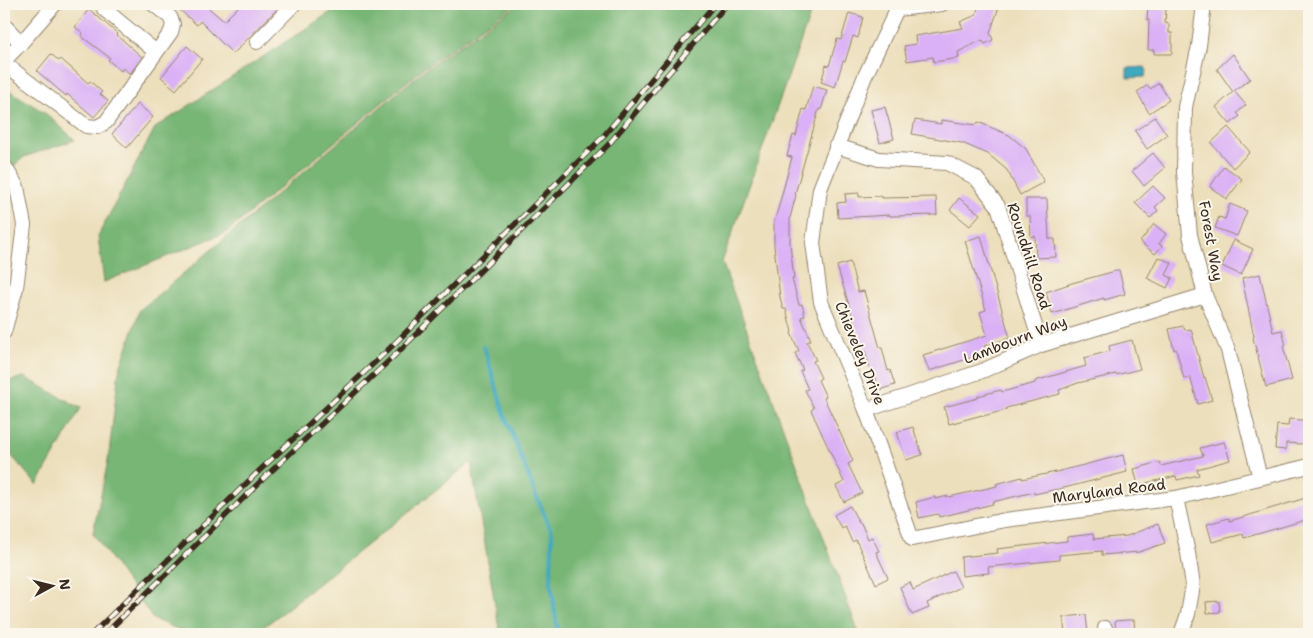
<svg xmlns="http://www.w3.org/2000/svg" width="1313" height="638" font-family="'Shantell Sans',sans-serif">
	<rect width="100%" height="100%" fill="#fbf7ec"/>
	<filter id="ink" filterUnits="userSpaceOnUse"><feTurbulence type="fractalNoise" baseFrequency=".02" numOctaves="2"/><feDisplacementMap in="SourceGraphic" scale="10" xChannelSelector="R" yChannelSelector="G"/><feConvolveMatrix kernelMatrix="1 2 1 2 8 2 1 2 1" color-interpolation-filters="sRGB"/></filter>
	<filter id="wash" filterUnits="userSpaceOnUse"><feTurbulence type="fractalNoise" baseFrequency=".0096" numOctaves="4" result="noise"/><feDisplacementMap in="SourceGraphic" scale="20" xChannelSelector="R" yChannelSelector="G"/><feGaussianBlur stdDeviation="1.12" result="paint"/><feColorMatrix in="noise" values="0 0 0 0 0 0 0 0 0 0 0 0 0 0 0 0 0 1.4 0 .05"/><feComposite in="paint" operator="in"/></filter>
	<g filter="url(#wash)">
		<rect width="100%" height="100%" fill="#ecdfbc"/>
		<g fill="#78b676" stroke="#5a704a">
			<path d="M343,4H515L421,70L227,232L104,282L98,236L155,128Z"/>
			<path d="M518,4H814L722,262L859,634H500L471,462L255,634H190L153,619L93,533L108,461L119,371L140,310L423,71Z"/>
			<path d="M4,87L45,113L75,140L24,157L4,174Z"/>
			<path d="M24,377L81,408L37,485L4,447V382Z"/>
		</g>
		<path fill="#3fa8bf" stroke="#3d696e" d="M1145,67L1147,71L1145,77L1127,78V68Z"/>
		<g fill="none" stroke-linecap="round" stroke-linejoin="round">
			<path stroke="#3fa8bf" stroke-width="4" d="M484,347L504,413L535,493L552,532L551,584L558,634"/>
		</g>
		<g id="blocks">
			<g fill="#dab0f6">
				<path d="M173,4H204L224,21L241,4H282L233,54L200,21L197,25Z"/>
				<path d="M979,4H1000L990,33L993,40L985,44L982,40L958,52L959,58L934,62L933,57L907,61L904,46L916,44L915,36L963,28L960,22L976,15Z"/>
				<path d="M1148,4H1161V8L1166,9L1165,23L1169,24V33H1172V54H1154V50H1148L1149,20H1147Z"/>
				<path d="M89,9L118,34L117,35L142,57L130,74L123,68L121,71L108,60L110,58L81,36L83,33L75,27Z"/>
				<path d="M849,13L863,17L858,38L853,36L845,62L843,61L835,87L821,82L826,65L829,66L837,39L841,40Z"/>
				<path d="M187,46L202,59L176,90L161,77Z"/>
				<path d="M51,54L59,61L61,59L88,83L90,81L102,92L100,94L108,101L94,117L67,94L66,96L37,71Z"/>
				<path d="M1233,54L1250,79L1234,91L1246,105L1237,113L1240,116L1230,124L1216,107L1233,92L1217,69Z"/>
				<path d="M1159,83L1169,100L1149,113L1137,92L1148,85L1150,89Z"/>
				<path d="M813,86L827,90L821,110L819,109L795,194L796,195L790,218V244L794,279H792L799,305L802,304L805,316L801,317L811,340L807,342L816,360L813,361L821,378L818,380L826,397L824,398L853,461L848,464L862,493L844,502L836,486L844,482L811,410L814,408L805,390L808,389L800,371L803,370L795,353L799,351L791,333L792,332L786,309H783L780,297L774,246V220H775L792,157L787,156L793,135L796,136L803,109L806,110Z"/>
				<path d="M138,104L153,117L127,148L112,134Z"/>
				<path d="M885,107L894,139L880,143L871,110Z"/>
				<path d="M1155,117L1167,135L1147,149L1135,131Z"/>
				<path d="M915,120L941,124V120L976,125L978,122L1009,135L1026,149L1044,182L1020,195L1007,170L988,154L962,143L912,134Z"/>
				<path d="M1228,127L1250,152L1233,168L1211,143Z"/>
				<path d="M1153,153L1165,168L1144,186L1132,171Z"/>
				<path d="M1224,166L1242,179L1227,199L1210,187Z"/>
				<path d="M1153,186L1165,198L1155,207L1158,211L1150,218L1135,203Z"/>
				<path d="M859,193V197L882,196V198L936,197L937,215L890,216V215L838,218L837,203L846,202L845,194Z"/>
				<path d="M959,198L980,214L970,226L950,210Z"/>
				<path d="M1026,199H1047L1049,239H1055L1056,257L1036,258L1035,236L1031,237L1030,216H1026Z"/>
				<path d="M1230,204L1247,211L1237,236L1215,228L1219,217L1225,219Z"/>
				<path d="M1154,224L1166,234L1159,244L1162,246L1155,254L1140,242Z"/>
				<path d="M981,236L1010,338L984,346L986,353L929,371L923,355L987,335L980,312L986,310L965,241Z"/>
				<path d="M1234,240L1253,249L1241,275L1222,266Z"/>
				<path d="M1158,257L1172,263L1166,275L1172,278L1167,288L1147,278Z"/>
				<path d="M850,262L858,292L864,291L880,348H882L888,371L890,370L895,385L879,390L872,369H870L865,351H863L837,266Z"/>
				<path d="M1119,270L1125,294L1104,300V298L1052,314L1046,292L1072,283Z"/>
				<path d="M1260,274L1273,332L1282,330L1286,346H1283L1292,380L1266,387L1253,338L1254,337L1242,278Z"/>
				<path d="M1183,326L1185,330L1191,329L1204,378L1205,377L1212,400L1198,404L1190,377L1184,379L1176,349L1174,350L1169,329Z"/>
				<path d="M1132,340L1140,369L1116,375V374L1078,383L1059,390L1060,394L1006,408V410L983,416L982,415L949,424L944,407L978,398V396L989,393L1001,390L1002,392L1035,383V381L1086,366L1084,358L1110,351L1109,346Z"/>
				<path d="M1309,418V442L1301,444L1286,443V450L1275,449L1277,425L1288,426L1289,419L1301,420Z"/>
				<path d="M913,427L922,455L906,460L897,432Z"/>
				<path d="M1224,442L1230,460L1197,469L1199,475L1177,480L1176,476L1138,485L1134,469L1160,462L1161,466L1203,456L1200,448Z"/>
				<path d="M1123,455L1127,472L1068,487L1034,494V492L992,502L993,504L948,515L939,517L938,514L919,518L916,502L935,497V499L948,496L949,497L997,486L996,484L1022,477V479L1056,472Z"/>
				<path d="M1309,497V519L1244,538L1243,534L1212,542L1207,524L1229,518L1230,521Z"/>
				<path d="M850,506L859,523H861L868,539L872,537L879,551L876,552L888,578L876,584L856,540L852,542L845,526L841,528L834,515Z"/>
				<path d="M1158,524L1165,543L1139,552L1102,555V551L1059,555V560L988,567L989,573L962,576L961,557L998,553L997,549L1067,541V537L1093,534L1094,539L1127,536Z"/>
				<path d="M953,571L961,587L927,603L929,608L912,615L900,587L910,582L913,590Z"/>
				<path d="M1219,601L1220,612L1207,613L1206,602Z"/>
				<path d="M1086,615L1088,634H1065L1063,617Z"/>
				<path d="M1127,620H1134L1135,634H1116L1115,621Z"/>
			</g>
		</g>
	</g>
	<g filter="url(#ink)">
		<use href="#blocks" fill-opacity="0" stroke="#94846d" stroke-width="1"/>
		<g fill="none" stroke-linecap="round" stroke-linejoin="round">
			<g stroke="#94846d" stroke-width="16">
				<g id="minor">
					<path d="M902,4L897,9L865,76L820,189L813,243L821,302L866,410L912,539L1005,520L1176,498L1309,466"/>
					<path d="M1204,4L1199,46L1185,107L1184,172L1190,235L1205,295L1228,350L1260,478"/>
					<path d="M104,9L156,52"/>
					<path d="M897,9L942,4"/>
					<path d="M4,25L21,43"/>
					<path d="M257,42L294,4"/>
					<path d="M4,61L21,43L55,4"/>
					<path d="M4,63L86,126L97,127L106,122L171,32L173,24L170,17L153,4"/>
					<path d="M836,146L879,159L947,163L976,178L998,206L1041,345"/>
					<path d="M4,165L17,187L24,225L16,288L4,332"/>
					<path d="M866,410L982,371L1041,345L1205,295"/>
					<path d="M1176,498L1188,553L1193,585L1188,614L1181,634"/>
					<path d="M1105,628L1106,634"/>
				</g>
			</g>
			<use href="#minor" stroke="#fff" stroke-width="14"/>
			<g stroke="#3b2a1e" stroke-width="5.5">
				<g id="rail">
					<path d="M92,634L259,471L388,350L601,139L715,4"/>
					<path d="M105,634L265,477L394,356L608,145L727,4"/>
				</g>
			</g>
			<use href="#rail" stroke="#fbf7ec" stroke-width="4" stroke-dasharray="11" stroke-linecap="butt"/>
		</g>
	</g>
	<g text-anchor="middle" stroke-width="4" stroke-linejoin="round" paint-order="stroke">
		<g font-size="15" fill="#3b2a1e" stroke="#fbf7ec">
			<text transform="translate(1211 241) rotate(80)" y="5">Forest Way</text>
			<text transform="translate(1029 256) rotate(72)" y="5">Roundhill Road</text>
			<text transform="translate(1015 340) rotate(-21)" y="5">Lambourn Way</text>
			<text transform="translate(860 353) rotate(68)" y="5">Chieveley Drive</text>
			<text transform="translate(1109 491) rotate(-7)" y="5">Maryland Road</text>
		</g>
	</g>
	<rect width="1313" height="638" fill="none" stroke="#fbf7ec" stroke-width="20"/>
	<g transform="translate(52 586) rotate(83)" stroke="#fbf7ec" stroke-width="4" paint-order="stroke">
	<path d="M0-4L9 19L0 12L-9 19Z" fill="#3b2a1e"/>
	<text y="-8" font-size="14" font-weight="bold" text-anchor="middle" fill="#3b2a1e">N</text>
	</g>
</svg>
